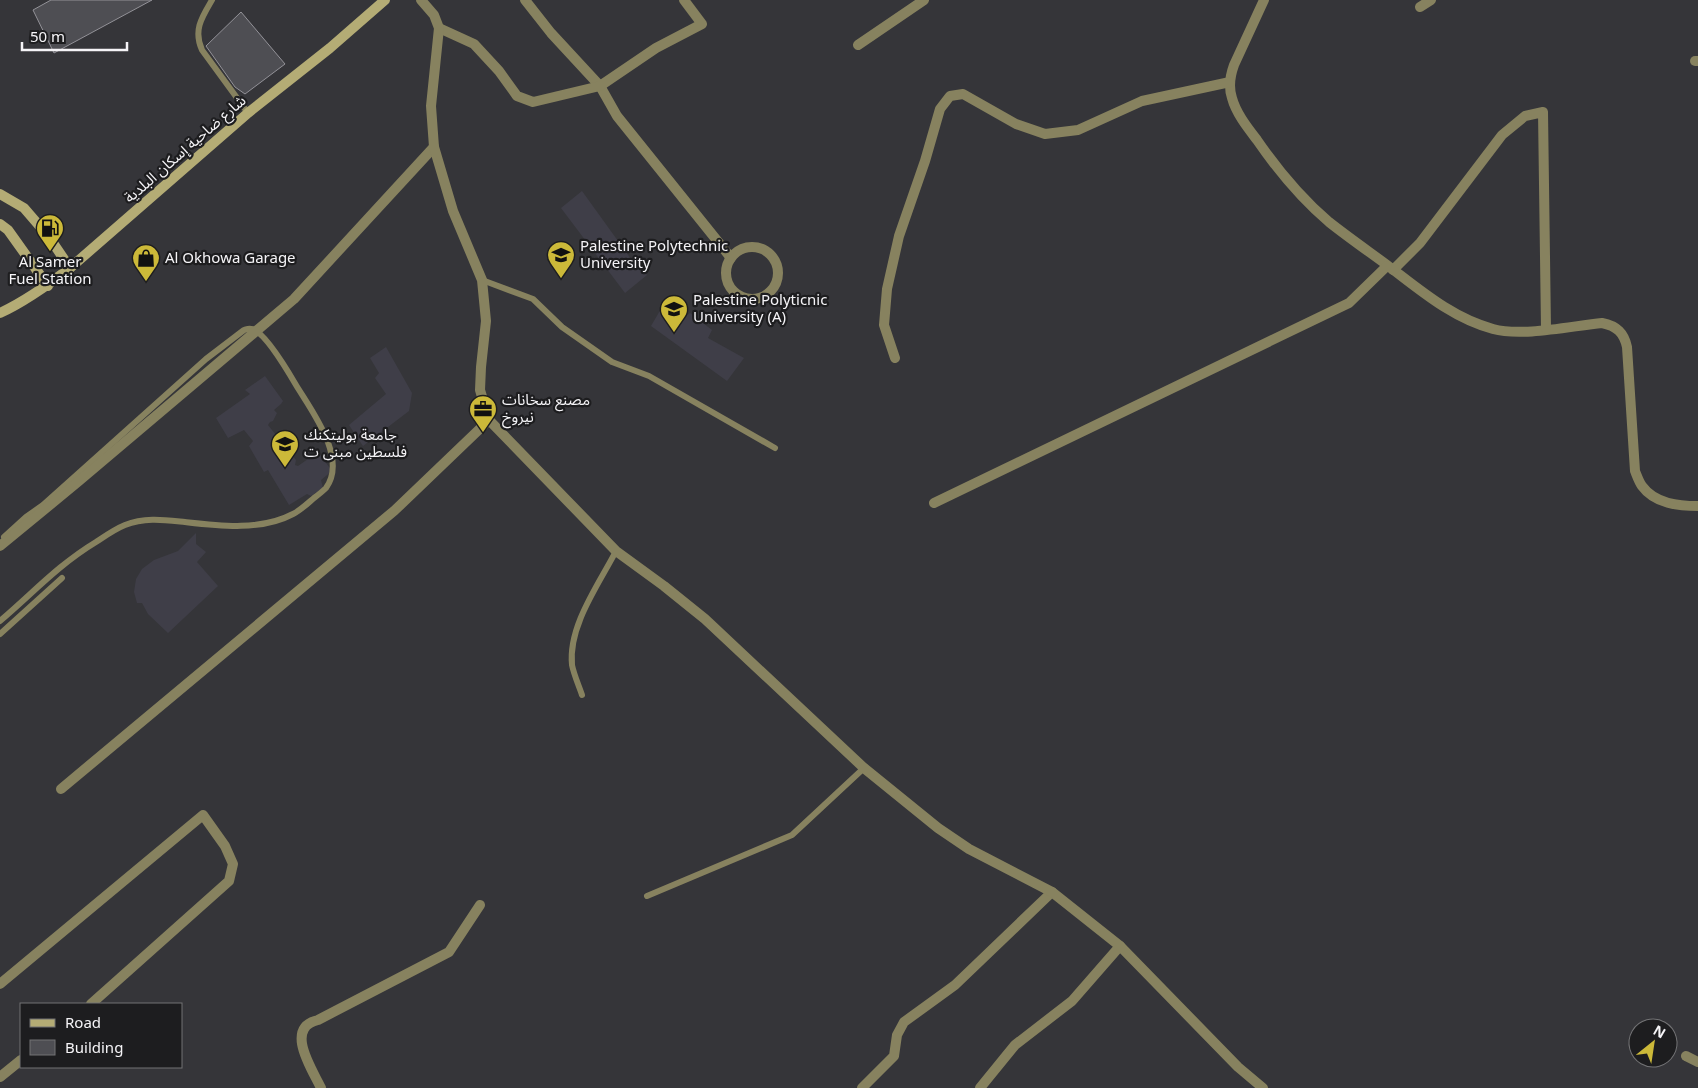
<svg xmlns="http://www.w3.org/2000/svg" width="1698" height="1088" font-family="'Noto Sans','Noto Sans Arabic',sans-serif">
	<rect width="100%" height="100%" fill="#353539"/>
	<g fill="#3f3e48">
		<path d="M582,191L631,259L647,275L625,293L561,208Z"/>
		<path d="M665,302L685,317L690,313L712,330L708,338L744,358L727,381L651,326Z"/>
		<path d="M386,347L412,393L409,411L363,446L349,425L386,394L375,378L379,373L370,358Z"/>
		<path d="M265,376L283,401L281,404L274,410L277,413L273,421L270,422L268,425L296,460L295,465L298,466L318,452L332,471L321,480L323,488L311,496L307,494L289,505L268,470L264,472L249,446L253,441L244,430L228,438L216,418L250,394L245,390Z"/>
		<path d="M196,533V544L206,552L197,562L218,586L168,633L148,614L142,603H137L134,592L136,579L142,569L154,560L178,551Z"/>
	</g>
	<g fill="#4e4e53" stroke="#939298">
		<path d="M51,0H152L54,53L33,10Z"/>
		<path d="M241,12L285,64L245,94L235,87L206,46Z"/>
	</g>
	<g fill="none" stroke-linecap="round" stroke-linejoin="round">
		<g stroke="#87825f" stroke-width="6">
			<path d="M212,0C202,17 193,30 202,50L248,113"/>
			<path d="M482,280L533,299L562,327L612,362L649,376L775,448"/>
			<path d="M0,621C33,593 58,565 96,542C105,536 115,529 125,525C145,517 165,520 185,522C220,526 261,531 293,514C301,510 308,503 314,498C318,495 323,491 326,488C348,458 311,410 296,385C289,373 265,332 252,329C249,328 247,329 244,330L206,359L43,505L26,517L4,537"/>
			<path d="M0,634L62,578"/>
			<path d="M582,695C579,686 574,675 572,665C568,626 599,584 616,551"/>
			<path d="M647,896L792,835L864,768"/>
		</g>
		<g stroke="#87825f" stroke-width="10">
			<path d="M525,0L551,33L600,86L617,116L731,258"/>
			<path d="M1264,0L1234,65C1230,76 1228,86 1232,98C1236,113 1247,127 1257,140C1277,169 1302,199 1329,222C1348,237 1368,251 1387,265C1420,290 1452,318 1493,329C1522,337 1571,326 1602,323C1617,326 1624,333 1627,347L1635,471C1637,476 1639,482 1642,486C1655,504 1679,506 1698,506"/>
			<path d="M1420,7L1431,0"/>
			<path d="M439,28L474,44L499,71L517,96L533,102L600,86L656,48L702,24L684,0"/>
			<path d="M858,45L924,0"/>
			<path d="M1695,61H1698"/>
			<circle cx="752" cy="273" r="26"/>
			<path d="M1393,270L1420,243L1502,135L1525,116L1543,112L1546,329"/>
			<path d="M895,358L884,325L887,289L899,236L925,161L940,109L950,96L963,94L1016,124L1045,134L1078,130L1142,101L1230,82"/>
			<path d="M934,503L1349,303L1387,266"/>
			<path d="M0,546L79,481L294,299L434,147"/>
			<path d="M61,789L394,511L489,420"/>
			<path d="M0,984L203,815L225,846L233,864L229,881L91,1004"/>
			<path d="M1686,1056L1698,1062"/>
			<path d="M0,1077L21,1060"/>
			<path d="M321,1088C312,1069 284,1028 318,1020L449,952L480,905"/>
			<path d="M862,1088L894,1056L897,1035L904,1022L955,985L1052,892"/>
			<path d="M980,1088L1015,1045L1072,1001L1120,946"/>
		</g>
		<path stroke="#87825f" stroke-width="10" d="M421,0L434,15L439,28L431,106L434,147L453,211L482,280L486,321L481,367L480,390L489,420L616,551L664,586L705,619L864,768L938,828L969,849L1052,892L1120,946L1238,1067L1263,1088"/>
		<g stroke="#b4ac75" stroke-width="10">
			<path d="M0,194L24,208L49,237L70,268"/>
			<path d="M0,224L8,230L48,286"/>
			<path d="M0,313C26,301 48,285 70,268L248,113L330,48L385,0"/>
		</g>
	</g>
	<defs>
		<g id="fuel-pin" transform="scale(1.4375)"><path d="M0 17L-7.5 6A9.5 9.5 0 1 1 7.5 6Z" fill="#ccb939" stroke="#1d1d1f"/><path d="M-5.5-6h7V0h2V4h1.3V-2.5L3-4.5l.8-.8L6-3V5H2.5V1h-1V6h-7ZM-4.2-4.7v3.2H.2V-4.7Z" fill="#111"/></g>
		<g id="university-pin" transform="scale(1.4375)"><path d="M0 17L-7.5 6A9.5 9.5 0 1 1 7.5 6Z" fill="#ccb939" stroke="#1d1d1f"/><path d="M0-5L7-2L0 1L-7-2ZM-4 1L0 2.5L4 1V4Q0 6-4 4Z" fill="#111"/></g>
		<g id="shop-pin" transform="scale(1.4375)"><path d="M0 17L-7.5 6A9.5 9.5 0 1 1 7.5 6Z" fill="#ccb939" stroke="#1d1d1f"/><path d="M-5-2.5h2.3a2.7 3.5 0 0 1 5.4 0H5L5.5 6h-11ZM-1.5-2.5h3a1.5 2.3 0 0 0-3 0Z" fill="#111"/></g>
		<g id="office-pin" transform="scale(1.4375)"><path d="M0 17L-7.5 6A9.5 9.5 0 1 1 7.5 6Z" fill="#ccb939" stroke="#1d1d1f"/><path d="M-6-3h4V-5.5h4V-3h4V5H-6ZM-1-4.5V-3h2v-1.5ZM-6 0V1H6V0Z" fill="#111"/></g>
	</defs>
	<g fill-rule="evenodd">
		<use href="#fuel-pin" x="50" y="228"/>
		<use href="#university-pin" x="561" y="255"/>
		<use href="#shop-pin" x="146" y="258"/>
		<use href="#university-pin" x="674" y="309"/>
		<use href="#office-pin" x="483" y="409"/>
		<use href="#university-pin" x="285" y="444"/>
	</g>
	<g text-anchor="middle" stroke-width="4.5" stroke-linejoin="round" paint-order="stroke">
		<g font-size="15" fill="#f5f4f7" stroke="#1d1d1f">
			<text transform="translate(185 149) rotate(-41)" y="5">شارع ضاحية إسكان البلدية</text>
		</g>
		<g font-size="15" fill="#f5f4f7" stroke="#1d1d1f" text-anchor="start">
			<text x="580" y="251">Palestine Polytechnic<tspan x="580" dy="17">University</tspan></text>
			<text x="165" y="263">Al Okhowa Garage</text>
			<text x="50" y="267" text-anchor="middle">Al Samer<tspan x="50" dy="17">Fuel Station</tspan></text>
			<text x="693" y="305">Palestine Polyticnic<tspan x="693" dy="17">University (A)</tspan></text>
			<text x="502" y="405">مصنع سخانات<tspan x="502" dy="17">نيروخ</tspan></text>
			<text x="304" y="440">جامعة بوليتكنك<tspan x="304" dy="17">فلسطين مبنى ت</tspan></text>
		</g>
	</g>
	<rect x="20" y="1003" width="162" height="65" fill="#1d1d1f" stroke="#737375"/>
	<rect x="30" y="1019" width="25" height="8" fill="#b4ac75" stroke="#737375"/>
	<text x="65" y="1028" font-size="15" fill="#f5f4f7">Road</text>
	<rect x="30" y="1040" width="25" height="15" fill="#4e4e53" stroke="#737375"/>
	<text x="65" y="1053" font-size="15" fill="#f5f4f7">Building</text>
	<g transform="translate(1653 1043) rotate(30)"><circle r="24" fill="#1d1d1f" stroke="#737375"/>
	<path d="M0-4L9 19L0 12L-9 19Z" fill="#ccb939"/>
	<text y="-8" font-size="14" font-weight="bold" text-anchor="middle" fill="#f5f4f7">N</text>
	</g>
	<path d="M22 42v8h105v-8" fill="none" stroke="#f5f4f7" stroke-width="2.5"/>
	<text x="30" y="42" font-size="15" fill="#f5f4f7" stroke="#1d1d1f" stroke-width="4" paint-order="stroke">50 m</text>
</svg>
